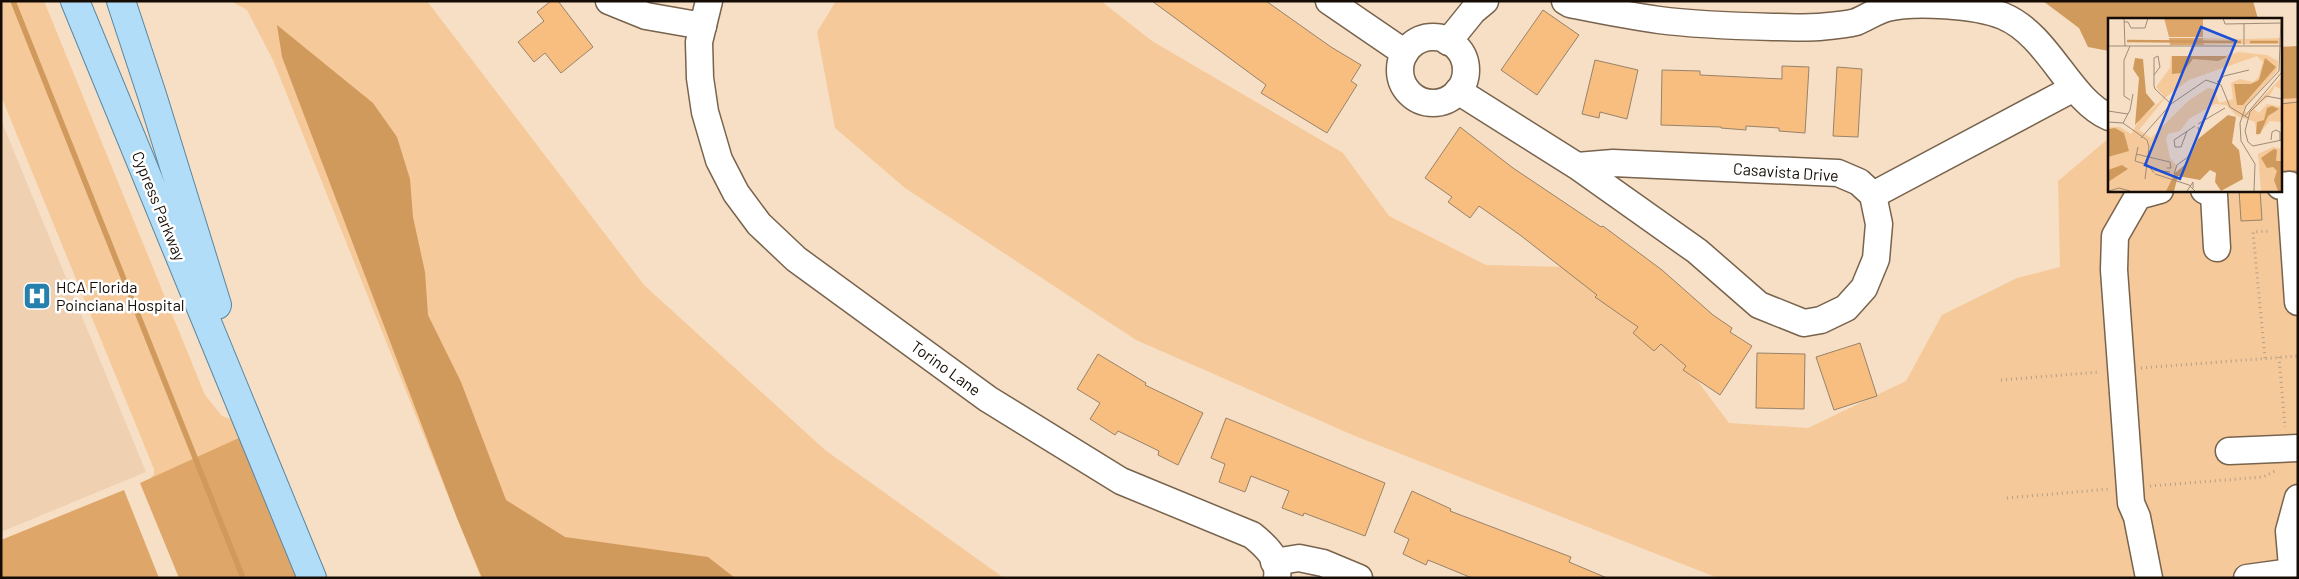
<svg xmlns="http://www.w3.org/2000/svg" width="2299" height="579" font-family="Barlow,sans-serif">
	<rect width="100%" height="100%" fill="#f7dfc5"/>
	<path fill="#efd1b2" d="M1,120L146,472L1,532Z"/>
	<g fill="#f5c999">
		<path d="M1,1H44L205,395L222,416L236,421L243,436L150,479L154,474V469L1,96Z"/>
		<path d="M231,1H427L644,285L825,450L1004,578H481L273,60L247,10Z"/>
		<path d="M836,1H1101L1152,41L1343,153L1389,216L1486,265L1613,268L1729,423L1808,428L1906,381L1942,315L2017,278L2060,267L2058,181L2109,138V190H2280V47L2298,46V578H1718L1355,436L1136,340L905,188L835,128L817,32Z"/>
	</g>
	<g fill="#dea669">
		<path d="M243,436L301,578H179L140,483Z"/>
		<path d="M124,490L159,578H1V540Z"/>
	</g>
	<g fill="#d19a5d">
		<path d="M2043,1H2253L2258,19H2109V51L2088,47L2079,28Z"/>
		<path d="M277,25L373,103L397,137L410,179L413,217L425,272L428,315L461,382L506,500L565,537L708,557L735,578H482L457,518L282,57Z"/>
		<path d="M2298,46V98L2280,99V47Z"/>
	</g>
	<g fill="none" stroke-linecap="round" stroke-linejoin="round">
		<path stroke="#d19a5d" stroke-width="5.5" d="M13,1L243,578"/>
	</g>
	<g fill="#f7be80" stroke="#98826a">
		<path d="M551,1H558L593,47L561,73L545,53L534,62L518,42L544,21L537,12Z"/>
		<path d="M1152,1H1266L1331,47L1361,65L1351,81L1357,85L1327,133L1261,93L1266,85Z"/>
		<path d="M1543,10L1579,35L1537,95L1501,70Z"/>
		<path d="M1595,60L1638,70L1627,119L1600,112L1599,118L1582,114Z"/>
		<path d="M1782,66L1809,67L1805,133L1779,131V128L1746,126V130L1721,128V127L1661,125L1662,70L1700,71V75L1782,79Z"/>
		<path d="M1837,67L1862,69L1858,137L1833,136Z"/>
		<path d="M2298,102V171H2280V104Z"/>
		<path d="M1460,127L1513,168L1601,227L1603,226L1662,270L1713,315L1732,328L1730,332L1752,346L1720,395L1683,370L1686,366L1661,344L1654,351L1633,333L1638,327L1595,297L1597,295L1520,235L1479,206L1470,218L1448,202L1452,197L1425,178Z"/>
		<path d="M2239,190H2260L2262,220L2241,221Z"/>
		<path d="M1860,343L1877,396L1834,410L1816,357Z"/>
		<path d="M1757,353L1805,354L1804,409L1756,408Z"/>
		<path d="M1098,354L1146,383L1145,385L1203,413L1178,465L1158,455L1159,451L1118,431L1115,435L1090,419L1100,403L1077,389Z"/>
		<path d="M1226,418L1385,483L1365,536L1304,513L1303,516L1282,508L1289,491L1251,476L1245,492L1219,482L1225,464L1211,458Z"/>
		<path d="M1412,491L1451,509L1450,511L1571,557L1569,562L1607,578H1472L1428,560L1426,565L1403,554L1409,539L1394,532Z"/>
	</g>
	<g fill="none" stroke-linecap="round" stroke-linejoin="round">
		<g stroke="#78634d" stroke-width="29">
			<g id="minor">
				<path d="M609,1L646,16L703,26"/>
				<path d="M709,1L699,42L700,78L705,112L719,160L736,193L759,224L796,259L988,399L1121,481L1252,535C1266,546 1280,559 1277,578"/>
				<path d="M1329,1L1405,53"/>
				<path d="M1565,1L1570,4C1600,10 1629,16 1659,20C1697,25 1735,26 1773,27C1788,27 1803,28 1818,27C1830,26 1845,25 1856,22C1866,18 1876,11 1887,8C1914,1 1977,5 2003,16C2049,35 2069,100 2109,117"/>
				<circle cx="1433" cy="70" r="33"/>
				<path d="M1448,42L1473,11L1485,1"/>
				<path d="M1458,91L1577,166L1697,251L1759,305L1804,323L1821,320L1846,308L1864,288L1876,259L1879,224L1873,195L1859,182L1838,173L1613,163L1577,166"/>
				<path d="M2280,186L2290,185L2298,302"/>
				<path d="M2204,190L2214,195L2217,248"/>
				<path d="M1873,195L2074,88"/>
				<path d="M2229,451L2298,448"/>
				<path d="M1274,562L1299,558L1323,563L1359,578"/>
				<path d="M2149,578L2137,517L2131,503L2114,270L2115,236L2138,196L2160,190"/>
				<path d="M2247,578L2298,571"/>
				<path d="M2293,578L2289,531L2298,498"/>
			</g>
		</g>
		<g stroke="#5986a0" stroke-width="30">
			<g id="major">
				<path d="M75,1L312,578"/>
				<path d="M121,1L152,95L217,305"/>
			</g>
		</g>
		<g stroke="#b29f8a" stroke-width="3" stroke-dasharray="1 4" stroke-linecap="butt">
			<path d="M2279,357L2285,427"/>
			<path d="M2265,358L2253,232L2271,231"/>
			<path d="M2141,368L2298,356"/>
			<path d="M2001,380L2100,372"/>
			<path d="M2150,486L2263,477L2277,470"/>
			<path d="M2007,498L2109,489"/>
		</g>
		<use href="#minor" stroke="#fff" stroke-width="26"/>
		<use href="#major" stroke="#b2ddf8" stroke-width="28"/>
	</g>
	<defs>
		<g id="hospital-square" transform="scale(1.4375)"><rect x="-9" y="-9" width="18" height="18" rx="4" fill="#2680ae" stroke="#fff"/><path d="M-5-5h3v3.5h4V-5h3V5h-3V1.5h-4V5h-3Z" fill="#fff"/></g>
	</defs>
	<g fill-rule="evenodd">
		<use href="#hospital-square" x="37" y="296"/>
	</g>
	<g text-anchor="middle" stroke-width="5" stroke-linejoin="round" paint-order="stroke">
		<g font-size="16" fill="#150d05" stroke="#fff">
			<text transform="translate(1786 172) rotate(4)" y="6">Casavista Drive</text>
			<text transform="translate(159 206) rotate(68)" y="6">Cypress Parkway</text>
			<text transform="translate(946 368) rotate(36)" y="6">Torino Lane</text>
		</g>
		<g font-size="16" fill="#150d05" stroke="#fff" text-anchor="start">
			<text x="56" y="293">HCA Florida<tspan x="56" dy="18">Poinciana Hospital</tspan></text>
		</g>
	</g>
	<g transform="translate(2108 18)">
		<rect width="174" height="174" fill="#f7dfc5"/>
		<path d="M95,20L136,21V26L96,27ZM172,20V26H137V21ZM130,34L159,37L170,43L169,53L135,92L139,95L174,59V72L167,68L162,77L146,91L151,95L159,86L174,89V104L162,103L149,118L147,104L129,98L118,87L107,86L81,101L72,113L60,116L58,121L62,140L69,148L66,173H0V109H12L23,116L32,101L55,81L56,78L48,69L62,50L63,38H117ZM149,38L155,44L150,60L145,64L132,61L123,65L125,81L111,85L106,71L100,70L80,83L43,120L31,112L58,79L81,62ZM165,129L174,131V173H153L150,136Z" fill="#f5c999" fill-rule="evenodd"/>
		<path d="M56,0H95V19H61ZM61,20H95L96,27H62Z" fill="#dea669"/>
		<path d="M85,38H117L119,39L110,43L85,41L74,55L64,56V38ZM27,40L35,41L38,75L47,86L27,107L31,60L25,51ZM157,40L168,49L135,87H129L126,66H143L151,62ZM164,88L171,91L160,98L152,116H148L149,104L156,102L159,90ZM120,97L128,99L124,125L131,132L135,161L113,173L107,164L108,155L102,152L92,162L70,158L66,173H58L67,155L80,144L90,121ZM7,110L16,115L21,133L0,139V111ZM166,131L169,132L168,143H174V173H170L166,162L169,153L165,149L159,150L153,140ZM14,147L20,151L0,164V152Z" fill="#d19a5d"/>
		<path fill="none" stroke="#d19a5d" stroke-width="2.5" d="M19,23L133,24M142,24H170"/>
		<path fill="none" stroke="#9d8b78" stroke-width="1" d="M16,0L17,28M115,0L117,6L174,5M16,4H20L23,10H37L40,0M136,27V6M0,28H174M22,28L16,42V78L22,82M46,57L52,49L50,38L46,40V68L47,71L63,86M109,64L116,58L141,52M174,81L158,78L142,94L137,113L140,124L145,128L174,122M0,93L20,96M137,98L174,54M0,104L15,105L39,122L41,129L37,161M15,105L22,92L25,76M90,106L117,90M79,113L73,129H67L66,122L87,108M33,120L63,86L98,62L113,67L122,89L140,100M163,122L164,114L168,112L172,114V122M30,129L27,143L40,147L46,155M28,136L62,144L63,150H59M46,152L62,154M47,156L81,167L87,173M66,156L69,147L80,139L91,115L90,109M1,173L11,170L22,173M79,173L85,164V170M146,173L147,146L133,123L132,105L138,88L171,53L173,0"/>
		<path fill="#1d4ed8" fill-opacity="0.15" stroke="#1d4ed8" stroke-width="2.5" d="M93,9L128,23L72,161L37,147Z"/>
		<rect width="174" height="174" fill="none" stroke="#150d05" stroke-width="2.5"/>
	</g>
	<rect width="2299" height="579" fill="none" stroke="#150d05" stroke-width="5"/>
</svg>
